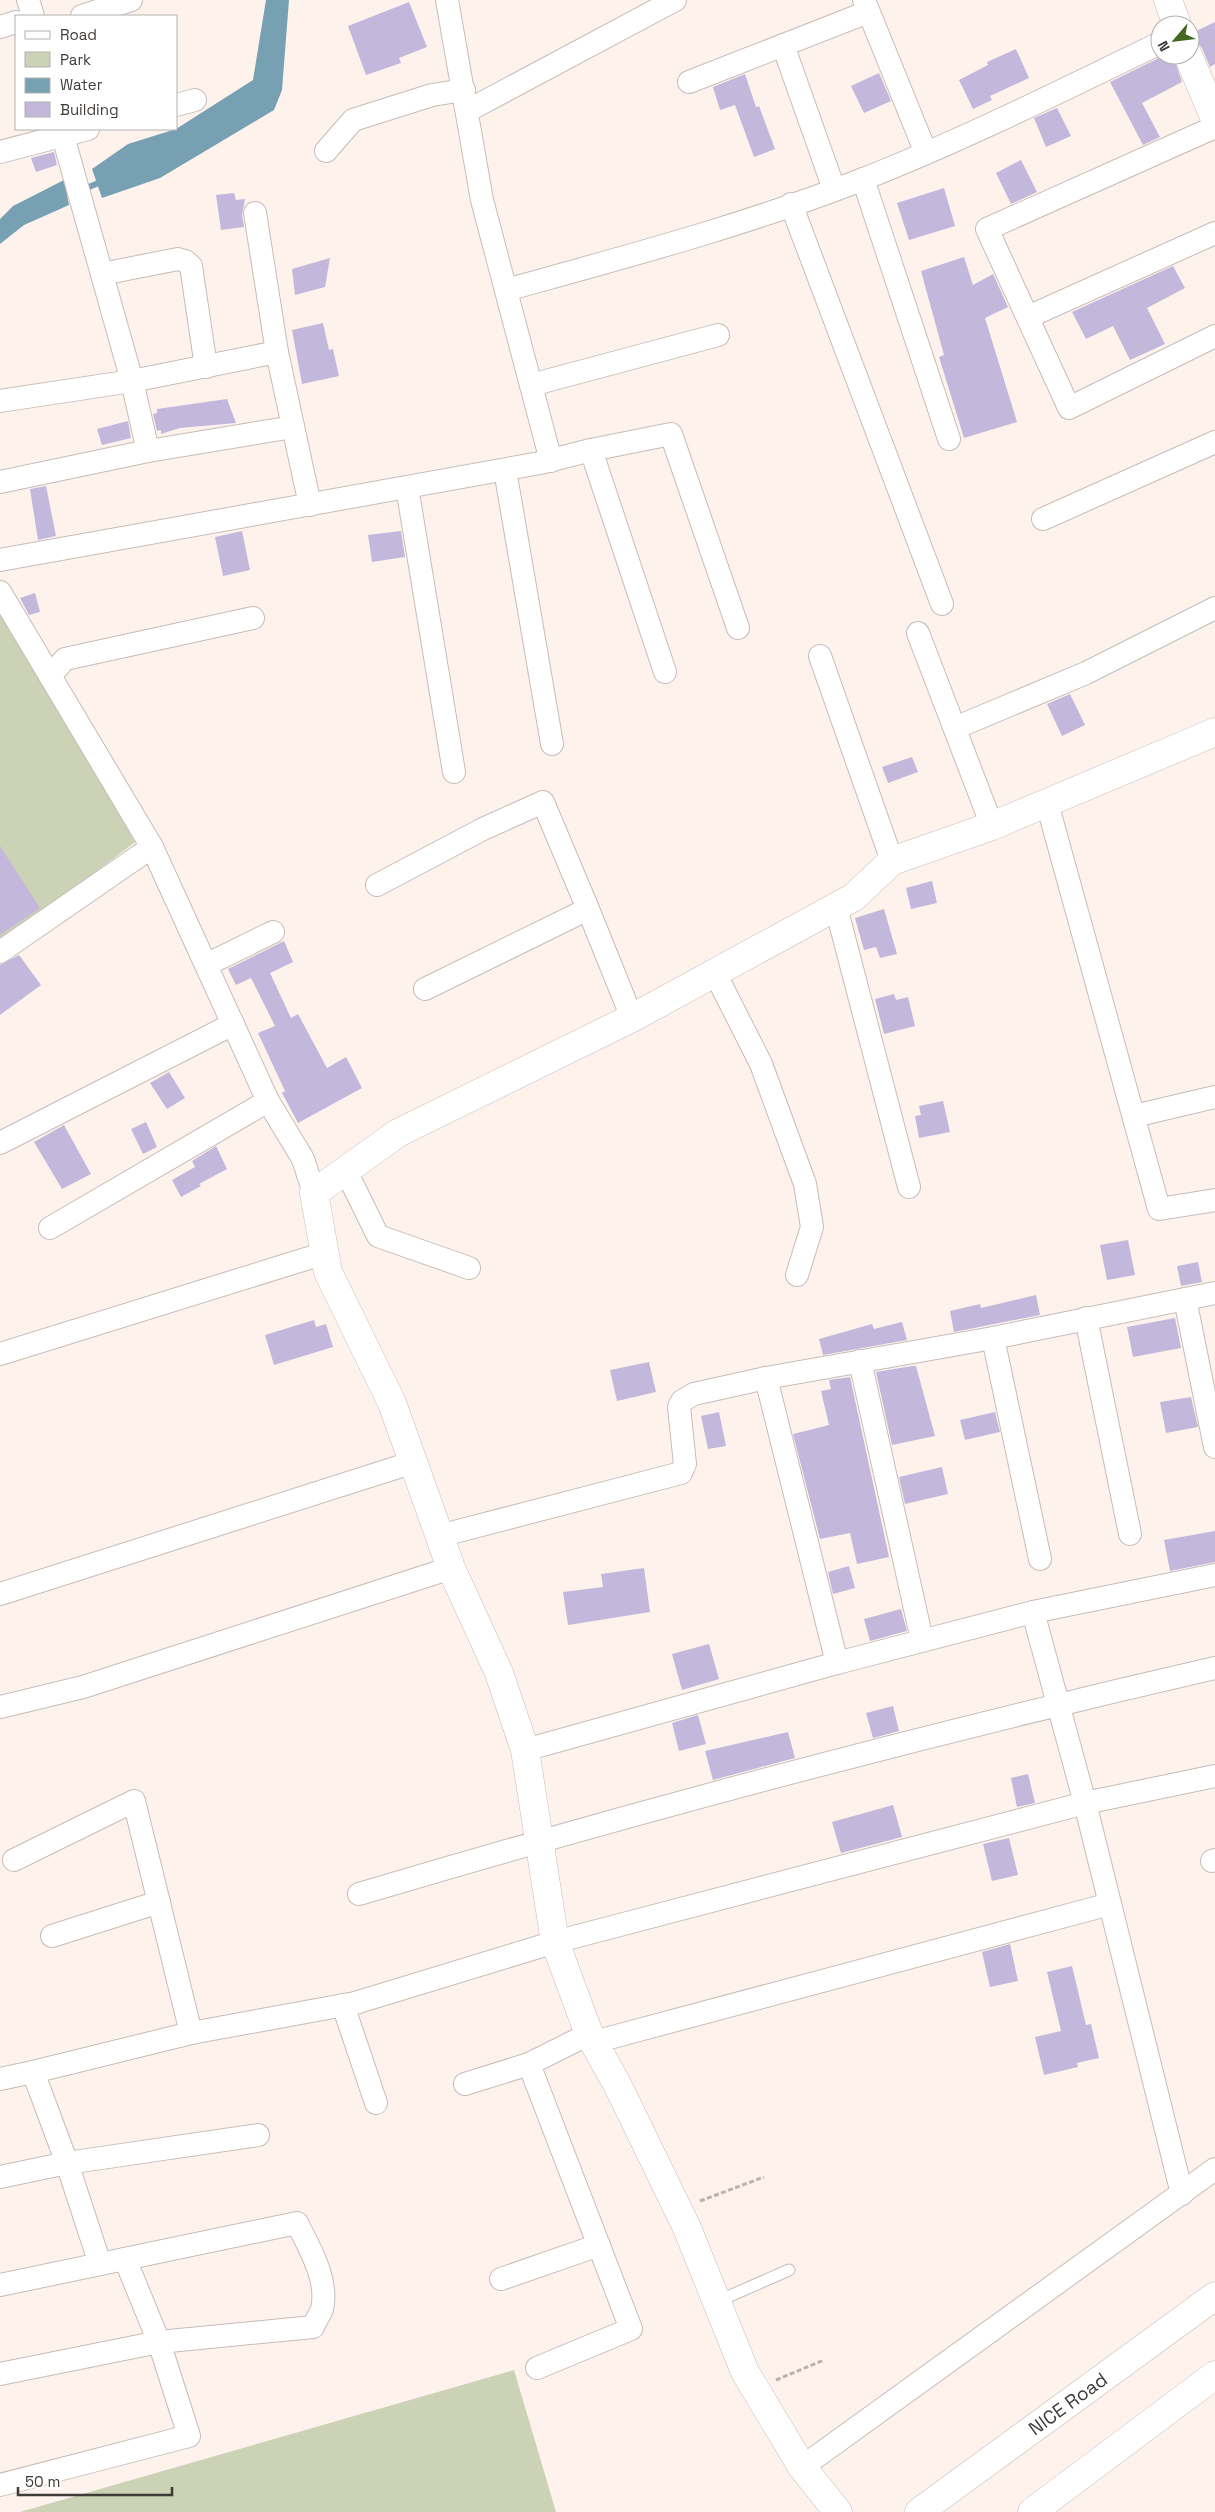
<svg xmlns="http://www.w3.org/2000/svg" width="1215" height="2512" font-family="'Space Grotesk',sans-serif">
	<rect width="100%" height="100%" fill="#fef2ed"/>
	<g fill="#cbd2b5">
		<path d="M0,609L135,842L22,928L0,938Z"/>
		<path d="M514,2370L556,2512H20Z"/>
	</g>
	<g fill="#77a1b3">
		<path d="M266,0H289L282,90L274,110L160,178L102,198L92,169L128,144L176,129L253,80Z"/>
		<path d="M64,180L69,205L24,225L0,244V219L13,206Z"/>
	</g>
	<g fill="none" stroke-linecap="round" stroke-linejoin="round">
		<path stroke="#77a1b3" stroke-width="6" d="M82,190L103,181"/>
	</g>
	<g fill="#c3b8dc">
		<path d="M409,2L427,47L399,58L401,63L366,75L348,26Z"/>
		<path d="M1215,22V64L1210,67L1202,48L1197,42L1190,40V34Z"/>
		<path d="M1016,49L1029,78L990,96L992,100L973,109L959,80L988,65L987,62Z"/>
		<path d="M1165,55H1173L1182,82L1142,103L1160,137L1143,145L1110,82Z"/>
		<path d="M879,73L891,101L864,113L851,86Z"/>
		<path d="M745,74L756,107L759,106L775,149L754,157L735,105L720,110L713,87Z"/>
		<path d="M1057,108L1071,136L1046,147L1034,118Z"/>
		<path d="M54,152L57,165L36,172L31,158Z"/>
		<path d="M1021,160L1037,192L1011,204L996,173Z"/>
		<path d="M944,188L955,226L909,240L897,203Z"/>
		<path d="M234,193L236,200L245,199L242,215L244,227L221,230L216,195Z"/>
		<path d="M964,257L973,285L993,274L1008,307L985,318L1017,422L964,438L939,357L944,355L921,271Z"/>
		<path d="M330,258L325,287L295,295L292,269Z"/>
		<path d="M1173,266L1185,288L1147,308L1165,344L1130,360L1113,326L1086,339L1072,312Z"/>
		<path d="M323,323L329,350L333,349L339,376L302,384L292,330Z"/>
		<path d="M227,399L236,423L180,428L161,434V430L157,431L153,414L157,413V409Z"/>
		<path d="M128,421L131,438L102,445L97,429Z"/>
		<path d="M46,486L56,536L38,540L30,489Z"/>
		<path d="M242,531L250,570L223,576L215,537Z"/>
		<path d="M401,531L405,557L372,562L368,535Z"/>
		<path d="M35,593L40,612L29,615L20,598Z"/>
		<path d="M1070,694L1085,725L1062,736L1047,704Z"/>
		<path d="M912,757L918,772L888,783L882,767Z"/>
		<path d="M0,846L40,908L0,935Z"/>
		<path d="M932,881L937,903L911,909L906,888Z"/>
		<path d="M884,909L897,954L880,958L876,947L864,950L855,918Z"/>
		<path d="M284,941L293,962L270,973L291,1018L298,1014L327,1068L346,1057L362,1088L298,1123L282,1093L285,1091L258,1033L275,1026L251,978L236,985L228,969Z"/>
		<path d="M19,955L41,985L0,1015V965Z"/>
		<path d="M894,994L896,1000L908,997L915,1026L884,1034L875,999Z"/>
		<path d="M169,1072L185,1098L167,1109L150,1083Z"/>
		<path d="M943,1101L950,1132L919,1138L915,1116L921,1115L919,1106Z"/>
		<path d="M146,1122L157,1147L143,1154L131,1129Z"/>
		<path d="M64,1125L91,1174L62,1189L34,1142Z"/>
		<path d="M216,1146L227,1169L199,1184L201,1186L181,1197L172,1180L195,1167L192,1161Z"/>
		<path d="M1128,1240L1135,1275L1107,1280L1100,1245Z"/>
		<path d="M1198,1262L1202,1282L1181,1286L1177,1266Z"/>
		<path d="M1036,1295L1040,1315L954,1332L950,1311L980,1304L981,1308Z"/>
		<path d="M1175,1318L1181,1348L1133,1357L1127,1327Z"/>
		<path d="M314,1320L316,1327L326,1324L333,1347L274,1365L265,1335Z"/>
		<path d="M902,1322L907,1340L823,1355L819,1339L872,1324L874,1329Z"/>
		<path d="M649,1362L656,1392L617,1401L610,1370Z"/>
		<path d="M912,1366H916L935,1436L892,1445L876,1372Z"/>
		<path d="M850,1377L889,1557L857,1564L850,1533L820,1539L793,1434L829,1425L821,1391L831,1389L829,1380Z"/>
		<path d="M1191,1397L1198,1427L1166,1433L1160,1402Z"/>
		<path d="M719,1412L726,1446L708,1449L701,1416Z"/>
		<path d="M995,1412L1000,1432L965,1440L960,1420Z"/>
		<path d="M942,1467L948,1494L905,1504L899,1477Z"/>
		<path d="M1215,1531V1562L1170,1571L1164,1540Z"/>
		<path d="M849,1566L855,1588L833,1594L828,1572Z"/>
		<path d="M644,1568L650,1612L568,1625L563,1592L603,1587L601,1574Z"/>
		<path d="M901,1609L907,1631L870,1641L864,1619Z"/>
		<path d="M709,1644L719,1679L682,1690L672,1654Z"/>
		<path d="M893,1706L899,1731L873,1738L866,1713Z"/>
		<path d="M698,1715L706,1744L679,1751L672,1723Z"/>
		<path d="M788,1732L795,1758L713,1780L705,1751Z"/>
		<path d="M1028,1774L1035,1803L1017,1807L1011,1778Z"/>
		<path d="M893,1805L902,1837L841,1853L832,1822Z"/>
		<path d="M1009,1838L1018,1875L992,1881L983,1844Z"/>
		<path d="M1010,1944L1018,1981L990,1987L982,1952Z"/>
		<path d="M1072,1966L1086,2025L1091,2024L1099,2058L1077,2063L1078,2067L1044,2075L1035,2037L1061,2031L1047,1972Z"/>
	</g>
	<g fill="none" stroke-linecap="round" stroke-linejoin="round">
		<g stroke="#c7bcb7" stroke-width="13">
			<path id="lane" d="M716,2302L789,2270"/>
		</g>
		<g stroke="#c7bcb7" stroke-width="24">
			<g id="street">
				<path d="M28,0L33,16"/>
				<path d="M447,0L482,200L551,461"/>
				<path d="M864,0L926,153"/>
				<path d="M82,16L131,0"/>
				<path d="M0,27L16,22"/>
				<path d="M783,45L834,189"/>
				<path d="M689,82L868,12"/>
				<path d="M176,105L195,100"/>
				<path d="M467,111L675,0"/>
				<path d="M1215,127L987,229L1069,408L1215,336"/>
				<path d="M61,129L132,381L148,451"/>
				<path d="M326,151L353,120L432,95L464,90"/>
				<path d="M0,152L88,129"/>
				<path d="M863,179L949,439"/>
				<path d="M791,204L942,604"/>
				<path d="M255,213L277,352"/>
				<path d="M102,274L178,259L185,261L191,266L206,367"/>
				<path d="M506,290C625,257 746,225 861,180C963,140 1061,91 1160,43"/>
				<path d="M1028,317L1215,233"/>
				<path d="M531,385L718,335"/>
				<path d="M0,401L132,381L277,352L310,505"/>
				<path d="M591,450L671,434L738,628"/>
				<path d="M505,470L552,744"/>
				<path d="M0,482L148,451L293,427"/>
				<path d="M407,487L454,772"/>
				<path d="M1043,519L1215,442"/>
				<path d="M0,560L540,463L591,450L665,672"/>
				<path d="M0,592L152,847L268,1101L303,1159L314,1193"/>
				<path d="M918,633L992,826"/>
				<path d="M820,656L892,861"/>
				<path d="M50,676L65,659L253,618"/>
				<path d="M955,728L1086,673L1215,608"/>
				<path d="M1047,803L1159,1209L1215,1200"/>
				<path d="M377,885L483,829L543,802L588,909"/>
				<path d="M836,907L909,1187"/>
				<path d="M0,952L152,847"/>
				<path d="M206,965L273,932"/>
				<path d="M715,973L761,1064L805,1184L812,1227L797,1275"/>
				<path d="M425,989L588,909L632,1018"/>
				<path d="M1134,1116L1215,1097"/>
				<path d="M0,1143L233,1024"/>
				<path d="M346,1171L378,1236L469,1268"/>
				<path d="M50,1228L268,1101"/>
				<path d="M1185,1299L1215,1447"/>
				<path d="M1086,1318L1130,1534"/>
				<path d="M993,1338L1040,1559"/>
				<path d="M0,1354L325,1253"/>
				<path d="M860,1361L922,1640"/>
				<path d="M766,1378L837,1663L1033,1612L1215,1575"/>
				<path d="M439,1536L681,1473L685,1464L679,1407L682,1401L694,1394L766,1378L993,1338L1215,1293"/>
				<path d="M0,1594L414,1462"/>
				<path d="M1033,1612L1085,1803L1182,2194"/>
				<path d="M0,1707L83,1687L451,1568"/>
				<path d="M525,1750L837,1663"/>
				<path d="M14,1860L134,1801L191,2033"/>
				<path d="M1212,1861L1215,1860"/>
				<path d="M359,1894C642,1810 927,1734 1215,1668"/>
				<path d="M52,1936L159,1902"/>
				<path d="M343,2005L376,2103"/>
				<path d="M594,2042L1110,1904"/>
				<path d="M529,2064L631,2329L537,2368"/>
				<path d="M33,2072L191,2033L355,2003L555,1942L1085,1803L1215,1776"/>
				<path d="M0,2079L33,2072L67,2163L258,2135"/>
				<path d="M465,2084L529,2064L589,2034"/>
				<path d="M0,2177L67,2163L100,2264"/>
				<path d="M501,2279L599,2245"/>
				<path d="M0,2285L297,2223C309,2247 329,2280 322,2309C320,2315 315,2321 313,2327L159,2342L0,2374"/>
				<path d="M802,2467L1215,2169"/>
				<path d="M0,2485L189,2436L159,2342L125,2259"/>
			</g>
		</g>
		<g stroke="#c7bcb7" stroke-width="29">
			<g id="secondary">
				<path d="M1168,0L1177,25"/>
				<path d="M1188,55L1215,119"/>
				<path d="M838,2512L802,2467L745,2372L687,2228L618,2086L589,2034L555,1942L525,1750L499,1673L451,1568L392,1403L328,1272L314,1193L398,1133L632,1018L854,897L892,861L992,826L1215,732"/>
			</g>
		</g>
		<g stroke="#c7bcb7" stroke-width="29">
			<g id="highway">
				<path id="s1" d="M919,2512L1215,2296"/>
				<path d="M1032,2512L1215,2375"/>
			</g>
		</g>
		<g stroke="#bbb2ae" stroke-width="3" stroke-dasharray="5 2.5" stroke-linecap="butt">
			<path d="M700,2201L764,2177"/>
			<path d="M776,2380L824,2360"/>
		</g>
		<use href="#lane" stroke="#fff" stroke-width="11"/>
		<use href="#street" stroke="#fff" stroke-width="22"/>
		<use href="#secondary" stroke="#fff" stroke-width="28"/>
		<use href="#highway" stroke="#fff" stroke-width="28"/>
	</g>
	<g text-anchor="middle" stroke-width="5" stroke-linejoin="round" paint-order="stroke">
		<g font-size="19" fill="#3f3b39" stroke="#fff">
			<text dy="7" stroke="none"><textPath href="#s1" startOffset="184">NICE Road</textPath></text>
		</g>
	</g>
	<rect x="15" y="15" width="162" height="115" fill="#ffffff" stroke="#b2b1b0"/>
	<rect x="25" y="31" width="25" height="8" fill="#ffffff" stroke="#b2b1b0"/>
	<text x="60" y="40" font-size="15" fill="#3f3b39">Road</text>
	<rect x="25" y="52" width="25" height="15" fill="#cbd2b5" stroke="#b2b1b0"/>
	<text x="60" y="65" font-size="15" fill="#3f3b39">Park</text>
	<rect x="25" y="78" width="25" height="15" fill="#77a1b3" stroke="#b2b1b0"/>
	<text x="60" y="90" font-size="15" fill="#3f3b39">Water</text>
	<rect x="25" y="102" width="25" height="15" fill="#c3b8dc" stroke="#b2b1b0"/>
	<text x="60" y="115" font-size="15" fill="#3f3b39">Building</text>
	<g transform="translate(1175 40) rotate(242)"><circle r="24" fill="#ffffff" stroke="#b2b1b0"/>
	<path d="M0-4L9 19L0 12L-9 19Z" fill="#436821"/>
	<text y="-8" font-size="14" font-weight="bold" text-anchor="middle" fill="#3f3b39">N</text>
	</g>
	<path d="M18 2487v8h154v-8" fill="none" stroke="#3f3b39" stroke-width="2.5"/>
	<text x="25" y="2487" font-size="15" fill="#3f3b39" stroke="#ffffff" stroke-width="4" paint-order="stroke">50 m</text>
</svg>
